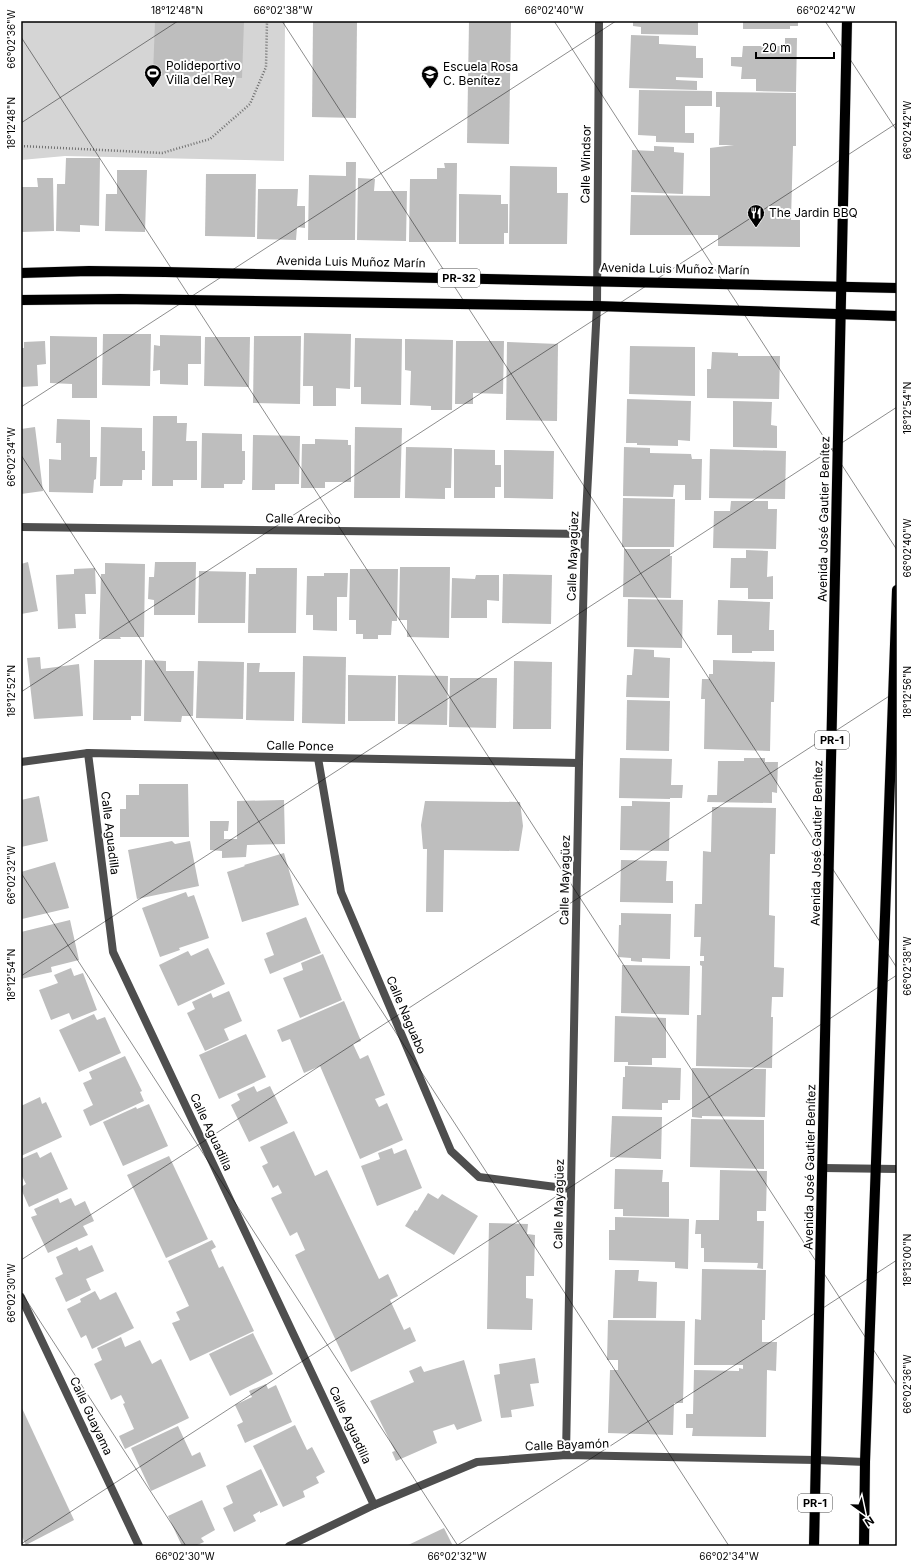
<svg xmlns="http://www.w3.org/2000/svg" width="918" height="1567" font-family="Inter,sans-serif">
	<rect width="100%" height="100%" fill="#fff"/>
	<path fill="#d5d5d5" d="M21,21H285L284,161L65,156L21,160Z"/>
	<g fill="#bebebe">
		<path d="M155,21H244L242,78L153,75Z"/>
		<path d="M313,21H357L356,118L312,117Z"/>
		<path d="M469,21H511L509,144L467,143Z"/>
		<path d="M633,21H698V35L641,34V27L633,26Z"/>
		<path d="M743,21H798V26H790V29H743Z"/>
		<path d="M631,35L659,36V44L696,46V58H703V78L676,77V80L697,81V90L629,88Z"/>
		<path d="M785,38H797L796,92L756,91V79H741L742,67L731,66V57H742L743,46H785Z"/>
		<path d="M639,90L712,91V106H685V133H694V143L656,142V136L638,135Z"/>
		<path d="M716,92L796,93V146H793L791,220H800V247L718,246V235H630L631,195L710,196V148L734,145H719L720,107H716Z"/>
		<path d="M654,146L674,147V152L684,153L683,194L631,192L632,150L654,151Z"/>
		<path d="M66,158H100L99,226L80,225V232L56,231L57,184H65Z"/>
		<path d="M346,162H356L355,240H308L309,175L346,176Z"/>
		<path d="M444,163H457L456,242H409L410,179H437V168H445Z"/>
		<path d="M510,166L557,167V193H568L567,244H509Z"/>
		<path d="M117,170H147L145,232L105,231L106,194H117Z"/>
		<path d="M206,174H256L255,237L205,236Z"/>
		<path d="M37,178H53L54,231L21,232V187H38Z"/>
		<path d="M358,178L375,179L374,191H407L406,241L357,240Z"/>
		<path d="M258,189H298L297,206H305V228L297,227L296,240L257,239Z"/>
		<path d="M459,194L501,195V204H508V233H504V244H459Z"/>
		<path d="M304,333L351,334L350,389L336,388V406H313V386H303Z"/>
		<path d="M103,334H151L150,386L102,385Z"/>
		<path d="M160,335L201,336V364H188V385L160,384V370L153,371L154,345L160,346Z"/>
		<path d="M50,336L97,337V398H72V384L50,383Z"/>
		<path d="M254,336H301L300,404L253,403Z"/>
		<path d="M205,337H250L249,387L204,386Z"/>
		<path d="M355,338L402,339L401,405L361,404V387H354Z"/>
		<path d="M405,339L453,340L452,410H431V406L410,405L411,371L405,370Z"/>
		<path d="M45,341L46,364L37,365L38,386L21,387V348H24V342Z"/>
		<path d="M456,341H504L503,394L473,393V404H455Z"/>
		<path d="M507,342L558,344L557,421L506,420Z"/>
		<path d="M630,346L695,347V396L629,394Z"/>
		<path d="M712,352L738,353V356H780L779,399L707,398V369H711Z"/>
		<path d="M627,399L691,401L690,441L678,440V446L637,445V443H626Z"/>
		<path d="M733,401L772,402L771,425L777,426V448L733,447Z"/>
		<path d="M153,416H177V423H187L186,441H197V480H173V486H152Z"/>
		<path d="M57,419L90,420V457H97L96,479L94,480L93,493L49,492V459L61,460V443H56Z"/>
		<path d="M35,427L43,491L21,494V429Z"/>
		<path d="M101,427L142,428V451H145V470H142V480H123L122,486H100Z"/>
		<path d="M355,427L402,428L400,498H354Z"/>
		<path d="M202,433L242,434V451H245V480H243L242,484H224V488H201Z"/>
		<path d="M253,435L300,436L299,484H275V490H252Z"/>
		<path d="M315,439L348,440V445H351V482H325V488H301L302,444H315Z"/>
		<path d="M406,447L452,448L451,488H445V499L405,498Z"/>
		<path d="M624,447L650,448V453L691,454L692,459H702L701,500H685V485H674L673,497L623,496Z"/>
		<path d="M454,449L495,450V465H501V487H495V498H454Z"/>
		<path d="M710,449L786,451L785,499L709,498Z"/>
		<path d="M504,450L554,451L553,499L504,498Z"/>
		<path d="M623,498L675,499L674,547H622Z"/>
		<path d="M731,501H768V509H777L776,549L713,548L714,511H730Z"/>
		<path d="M624,549H670V556H672L671,598L623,597Z"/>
		<path d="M746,550L768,551L767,577L773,576V599H748V588H730L731,558H746Z"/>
		<path d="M28,562L38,611L21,614V564Z"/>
		<path d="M155,562H196L195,615H154V600L148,599L149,577H154Z"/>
		<path d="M105,563L145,564L144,637H120L121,639H99L101,574H105Z"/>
		<path d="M400,567H450L449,638L407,637V620H399Z"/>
		<path d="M95,568L96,594H85L86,614H75L76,628L58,629L56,575L74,574V569Z"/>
		<path d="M256,568H297L296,633H248L249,574H256Z"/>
		<path d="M350,569H398L397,621H392L391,635H378V639H363V634H356V620H349Z"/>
		<path d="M199,571L246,572L245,623H198Z"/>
		<path d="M324,573H348L347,597H337V631L313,630V615H306L307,576H324Z"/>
		<path d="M503,574L552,575L551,624L502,623Z"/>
		<path d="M476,575H499V601L487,600V618H451L452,578L475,579Z"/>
		<path d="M628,599L683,600L682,648L627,647Z"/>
		<path d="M718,600L770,602L769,630H774V651H752V653H732V635H717Z"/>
		<path d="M634,649L654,650V657L670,658L669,698L626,697L627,675H632Z"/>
		<path d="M303,656L346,657L345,724L302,723Z"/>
		<path d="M40,657L41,669L79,664L83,716L34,719L27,658Z"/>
		<path d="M94,660H142L141,716H131V720H93Z"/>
		<path d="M145,660L166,661V671H194L193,716H182L181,722L144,721Z"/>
		<path d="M713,660L775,662L774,702H771L770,751L704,749L705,699H701L702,679H709V674H713Z"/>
		<path d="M198,661L244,662L243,719L196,718Z"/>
		<path d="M514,661L552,662L551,729H513Z"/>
		<path d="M247,663H260L259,672H295L294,721L246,720Z"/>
		<path d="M348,675L396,676L395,721H348Z"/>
		<path d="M398,675L448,676L447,725L398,724Z"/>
		<path d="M450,678H497L496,728L449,727Z"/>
		<path d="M627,700L670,701L669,751L626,750Z"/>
		<path d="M620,758L672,759L671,785H683L682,798H670V799L619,798Z"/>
		<path d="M744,758H765V762H778L777,793L772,792V803L707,802L708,795H717L718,761H744Z"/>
		<path d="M139,784H188L189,837H120V809H126V795H139Z"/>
		<path d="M39,796L48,841L21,847V800Z"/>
		<path d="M284,800L285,844L247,845L246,857L222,858V851L210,850V821H229L228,831H224V839H237V801Z"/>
		<path d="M425,801L520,802L523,826L519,851L444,850L443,912H426L427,849H423L421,825Z"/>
		<path d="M632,801L670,802L669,851L620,850L621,806H632Z"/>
		<path d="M712,807L776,808L775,854H770L769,915L775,916L774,967L784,968L783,997H772L771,1017H773L772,1068L696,1066L697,1015H701L702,966L700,965V961H704V956H700L701,937H694L695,904H702L703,851L711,852Z"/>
		<path d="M172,841L175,844L190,841L199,886L137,899L128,850Z"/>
		<path d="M284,853L299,905L242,922L227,872L245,866L244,865Z"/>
		<path d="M621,860L667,861L666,881H673V903L620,902Z"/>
		<path d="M55,862L69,908L22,919L21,915V872Z"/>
		<path d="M186,892L188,897L194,895L209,938L179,948L180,950L160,957L142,908Z"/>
		<path d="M621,913L671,914L670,959L642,958V962L631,961V958L618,957L619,925H621Z"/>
		<path d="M306,917L321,953L270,974L264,959L274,955L266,933Z"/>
		<path d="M70,920L79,960L51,967L52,972L21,979V932Z"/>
		<path d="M208,948L225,984L178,1006L159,965L188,951L191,956Z"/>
		<path d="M323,954L342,1000L300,1018L283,978L303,970L301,963Z"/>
		<path d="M622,965L690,966L689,1015L621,1013Z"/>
		<path d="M71,968L74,976L83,973L97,1010L72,1020L69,1013L51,1020L39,990L58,983L54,975Z"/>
		<path d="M229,991L242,1021L224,1029L229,1040L205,1051L187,1013L195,1009L192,1002L211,993L213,998Z"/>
		<path d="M344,1001L361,1041L353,1044L360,1059L368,1055L385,1095L375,1099L379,1107L387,1103L403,1140L360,1159L320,1066L304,1073L290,1039L282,1042L277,1030Z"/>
		<path d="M94,1014L97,1020L105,1017L121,1053L79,1072L59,1030Z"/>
		<path d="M615,1016L666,1018V1058H652V1065H628V1062H614Z"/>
		<path d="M246,1034L266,1077L219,1099L199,1055Z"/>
		<path d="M125,1056L142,1091L140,1092L144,1101L90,1126L83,1110L93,1105L83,1083L92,1079L89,1072Z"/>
		<path d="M625,1066L681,1068L680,1100H668V1103H662V1110L622,1109L623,1077H625Z"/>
		<path d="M692,1068L766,1069L765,1117L702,1116V1118L692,1117Z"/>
		<path d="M254,1086L257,1092L270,1086L288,1123L249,1142L231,1105L240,1100L237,1094Z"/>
		<path d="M40,1097L42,1104L46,1102L62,1137L21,1156V1106Z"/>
		<path d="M149,1104L168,1146L123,1166L103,1122L136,1107L137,1109Z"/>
		<path d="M612,1116L662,1117L661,1159L610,1157Z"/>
		<path d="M691,1119L764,1120V1169L690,1167Z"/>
		<path d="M294,1131L315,1176L327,1170L379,1279L388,1274L398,1296L390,1300L404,1330L410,1327L416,1341L351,1372L295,1255L305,1250L297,1232L290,1236L271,1198L282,1193L278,1185L273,1188L262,1166L268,1163L260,1147Z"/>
		<path d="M392,1148L394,1154L406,1149L422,1188L377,1206L361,1166L380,1159L378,1153Z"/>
		<path d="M37,1152L40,1158L51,1152L68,1189L29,1207L21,1189V1187L26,1184L21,1174V1159Z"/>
		<path d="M169,1156L208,1239L166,1258L127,1175Z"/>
		<path d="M615,1169L663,1170L662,1182H669V1217L623,1216V1209H614Z"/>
		<path d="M720,1170L767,1171L766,1211H757V1221H764L763,1269L757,1268L758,1263L704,1262V1248H701V1234H695L696,1220H719Z"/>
		<path d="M428,1193L438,1199L442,1194L478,1216L454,1255L405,1226L415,1210L417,1211Z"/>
		<path d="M58,1198L60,1203L71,1198L75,1206L85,1201L94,1221L83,1226L88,1235L48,1253L31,1217L37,1215L34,1209Z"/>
		<path d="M615,1217L689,1219L688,1269L675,1268V1262L609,1260V1230H615Z"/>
		<path d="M489,1223L528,1224L527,1234L535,1235L534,1276H526V1298L533,1299L532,1330L487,1329Z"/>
		<path d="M212,1240L216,1247L211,1250L219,1268L223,1266L254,1331L190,1361L172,1323L180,1320L176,1312L189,1306L168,1261Z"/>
		<path d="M92,1245L104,1271L86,1279L91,1290L66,1302L55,1278L63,1274L56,1257L77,1247L79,1251Z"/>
		<path d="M702,1269L766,1270L765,1320H762V1342H777L776,1371L767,1370L766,1437L692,1436L693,1428H686V1414H693L694,1370L739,1371V1368L743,1369V1365H694L695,1319L701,1320Z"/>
		<path d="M615,1270H639L638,1281L657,1282L656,1318H613Z"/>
		<path d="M95,1291L100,1300L116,1292L134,1328L92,1349L86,1335L81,1338L67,1309L81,1302L80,1299Z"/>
		<path d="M608,1320L685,1321L683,1403H674L673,1435L608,1433L610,1370H618V1360H607Z"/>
		<path d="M253,1333L273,1374L230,1396L209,1354Z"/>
		<path d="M121,1337L125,1347L140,1340L152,1364L161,1359L189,1418L125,1449L119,1436L134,1429L123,1404L125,1403L121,1395L111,1400L94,1364L102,1360L97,1348Z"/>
		<path d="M535,1358L539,1383L530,1384L534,1406L511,1410L512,1417L501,1418L494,1375L500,1374L499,1364Z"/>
		<path d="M464,1360L482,1421L457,1430L454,1424L433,1431L437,1443L396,1461L392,1452L395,1451L370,1401L414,1382L409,1371L421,1366L424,1372Z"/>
		<path d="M266,1384L268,1389L276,1385L292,1422L245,1443L237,1425L243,1422L235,1405L252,1397L249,1391Z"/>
		<path d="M21,1406L74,1520L26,1545L21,1535Z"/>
		<path d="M295,1425L307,1450L312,1447L325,1472L316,1477L319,1483L303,1491L305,1497L283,1507L253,1446Z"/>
		<path d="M178,1426L192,1456L200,1452L206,1466L151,1491L131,1448Z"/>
		<path d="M261,1469L278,1505L260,1513V1511L253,1515L256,1521L234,1532L223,1508L233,1503L226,1486Z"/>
		<path d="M202,1500L215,1530L201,1538L204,1542L195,1546H182L168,1516Z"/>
		<path d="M444,1528L453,1546H406Z"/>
	</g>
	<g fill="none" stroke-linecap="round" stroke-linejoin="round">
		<g stroke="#dbdbdb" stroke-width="11">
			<g id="primary">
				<path d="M21,273L89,271L165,272L897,288"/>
				<path d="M21,300L120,299L597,306L897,316"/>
				<path d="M814,1546L847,21"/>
				<path d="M864,1546L865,1462L897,590"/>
			</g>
		</g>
		<path stroke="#707070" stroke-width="2.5" stroke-dasharray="1 2" stroke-linecap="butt" d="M21,146L162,153L210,139L250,104L266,67L267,21"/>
		<path stroke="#4e4e4e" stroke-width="8" d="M823,1168L897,1169"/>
		<g stroke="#4e4e4e" stroke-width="8">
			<path d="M21,527L585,534"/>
			<path d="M88,753L113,952L374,1505"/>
			<path d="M318,758L341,892L451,1151L479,1177L571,1189"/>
			<path d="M21,762L88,753L579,763"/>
			<path d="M21,1297L139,1546"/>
			<path d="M566,1455L579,763L585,534L597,306L599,21"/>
			<path d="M289,1546L374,1505L477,1462L566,1455L816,1460L865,1462"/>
		</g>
		<use href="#primary" stroke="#000" stroke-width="10"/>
	</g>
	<path fill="none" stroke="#000" stroke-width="1" stroke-opacity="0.45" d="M282,21L897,968M554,21L897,550M825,21L897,131M21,37L897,1386M21,123L178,21M21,407L616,21M21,455L729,1546M21,692L897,123M21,873L458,1546M21,976L897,407M21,1260L897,691M21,1292L186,1546M21,1544L897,975M456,1546L897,1260M893,1546L897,1544"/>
	<defs>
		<g id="stadium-pin" transform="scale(0.9)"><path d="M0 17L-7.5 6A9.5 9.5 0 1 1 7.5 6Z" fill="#000" stroke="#fff"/><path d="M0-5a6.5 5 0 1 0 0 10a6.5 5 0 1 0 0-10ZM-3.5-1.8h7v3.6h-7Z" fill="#fff"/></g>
		<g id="school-pin" transform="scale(0.9)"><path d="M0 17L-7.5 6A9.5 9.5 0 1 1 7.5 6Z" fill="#000" stroke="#fff"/><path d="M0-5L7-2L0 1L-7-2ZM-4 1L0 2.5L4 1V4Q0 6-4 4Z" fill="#fff"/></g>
		<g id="restaurant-pin" transform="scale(0.9)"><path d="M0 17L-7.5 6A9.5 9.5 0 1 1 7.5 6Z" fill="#000" stroke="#fff"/><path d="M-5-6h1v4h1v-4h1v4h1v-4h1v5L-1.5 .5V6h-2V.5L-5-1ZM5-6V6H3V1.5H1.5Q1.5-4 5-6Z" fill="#fff"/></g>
	</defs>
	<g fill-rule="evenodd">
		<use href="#stadium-pin" x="153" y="73"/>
		<use href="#school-pin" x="430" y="74"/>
		<use href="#restaurant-pin" x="756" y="213"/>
	</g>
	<g text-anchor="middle" stroke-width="4" stroke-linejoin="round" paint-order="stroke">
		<g fill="#fff" stroke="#4c4c4c" stroke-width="1">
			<rect x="438" y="269" width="42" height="18" rx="3"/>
			<rect x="815" y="731" width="34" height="18" rx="3"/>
			<rect x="798" y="1494" width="34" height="18" rx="3"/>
		</g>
		<g font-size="11" font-weight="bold" fill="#000">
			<text x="459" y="282">PR-32</text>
			<text x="832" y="744">PR-1</text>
			<text x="815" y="1507">PR-1</text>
		</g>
		<g font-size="12" fill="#000" stroke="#fff" text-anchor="start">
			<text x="166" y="70">Polideportivo<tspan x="166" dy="14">Villa del Rey</tspan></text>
			<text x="443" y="71">Escuela Rosa<tspan x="443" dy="14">C. Benítez</tspan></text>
			<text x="769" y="217">The Jardin BBQ</text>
		</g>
		<g font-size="12" fill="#000" stroke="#fff">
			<text transform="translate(586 164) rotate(-89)" y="4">Calle Windsor</text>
			<text transform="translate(351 262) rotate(1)" y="4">Avenida Luis Muñoz Marín</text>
			<text transform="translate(675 269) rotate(1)" y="4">Avenida Luis Muñoz Marín</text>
			<text transform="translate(303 519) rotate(1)" y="4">Calle Arecibo</text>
			<text transform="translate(824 519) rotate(-89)" y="4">Avenida José Gautier Benítez</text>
			<text transform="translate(573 556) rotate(-88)" y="4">Calle Mayagüez</text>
			<text transform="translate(300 746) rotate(1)" y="4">Calle Ponce</text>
			<text transform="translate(110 833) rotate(83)" y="4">Calle Aguadilla</text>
			<text transform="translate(817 843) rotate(-89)" y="4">Avenida José Gautier Benítez</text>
			<text transform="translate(565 880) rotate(-89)" y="4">Calle Mayagüez</text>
			<text transform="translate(406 1015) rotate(67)" y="4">Calle Naguabo</text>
			<text transform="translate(211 1132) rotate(65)" y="4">Calle Aguadilla</text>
			<text transform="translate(810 1167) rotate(-89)" y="4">Avenida José Gautier Benítez</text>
			<text transform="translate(559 1204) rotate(-89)" y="4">Calle Mayagüez</text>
			<text transform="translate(91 1416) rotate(65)" y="4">Calle Guayama</text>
			<text transform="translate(350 1425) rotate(65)" y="4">Calle Aguadilla</text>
			<text transform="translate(567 1445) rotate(-2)" y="4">Calle Bayamón</text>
		</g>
	</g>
	<rect width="918" height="1567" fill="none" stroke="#ffffff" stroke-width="44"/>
	<g transform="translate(864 1513) rotate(147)" stroke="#ffffff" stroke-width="3" paint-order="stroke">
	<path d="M0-3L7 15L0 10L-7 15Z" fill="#000000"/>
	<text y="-6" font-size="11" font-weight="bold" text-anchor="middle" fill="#000000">N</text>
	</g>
	<path d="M756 52v6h78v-6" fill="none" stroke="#000000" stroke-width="2"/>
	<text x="762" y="52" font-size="12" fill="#000000" stroke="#ffffff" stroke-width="3" paint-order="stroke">20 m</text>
	<rect x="22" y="22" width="874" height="1523" fill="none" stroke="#000" stroke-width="1.5"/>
	<g font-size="10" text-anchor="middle" fill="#000">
		<text x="177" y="14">18°12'48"N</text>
		<text x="283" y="14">66°02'38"W</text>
		<text x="554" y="14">66°02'40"W</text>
		<text x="826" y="14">66°02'42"W</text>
		<text transform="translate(11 39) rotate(-90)" y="4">66°02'36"W</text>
		<text transform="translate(11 123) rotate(-90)" y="4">18°12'48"N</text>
		<text transform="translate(907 130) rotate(-90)" y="4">66°02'42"W</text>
		<text transform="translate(907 408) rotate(-90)" y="4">18°12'54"N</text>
		<text transform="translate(11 457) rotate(-90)" y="4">66°02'34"W</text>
		<text transform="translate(907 548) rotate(-90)" y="4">66°02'40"W</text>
		<text transform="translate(11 691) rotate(-90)" y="4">18°12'52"N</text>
		<text transform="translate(907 692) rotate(-90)" y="4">18°12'56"N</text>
		<text transform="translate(11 875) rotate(-90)" y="4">66°02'32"W</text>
		<text transform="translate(907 966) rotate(-90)" y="4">66°02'38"W</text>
		<text transform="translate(11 975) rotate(-90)" y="4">18°12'54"N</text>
		<text transform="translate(907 1260) rotate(-90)" y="4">18°13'00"N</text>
		<text transform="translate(11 1293) rotate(-90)" y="4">66°02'30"W</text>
		<text transform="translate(907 1384) rotate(-90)" y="4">66°02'36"W</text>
		<text x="185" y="1560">66°02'30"W</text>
		<text x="457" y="1560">66°02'32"W</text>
		<text x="729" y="1560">66°02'34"W</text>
	</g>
</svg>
